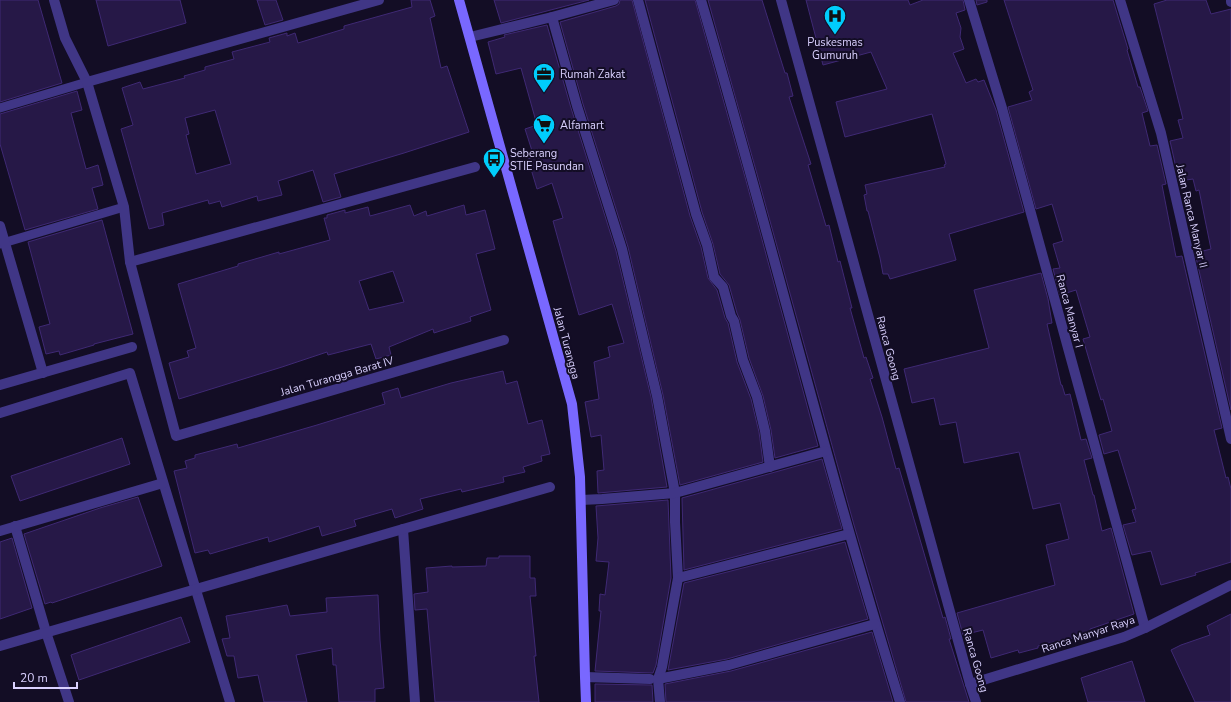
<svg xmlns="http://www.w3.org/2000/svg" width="1231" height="702" font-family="'Nunito Sans',sans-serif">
	<rect width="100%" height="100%" fill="#130d25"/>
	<g fill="#261847" stroke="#3f2974" fill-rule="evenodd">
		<path d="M0,0H38L62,83L0,102Z"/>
		<path d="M96,0H180L186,23L108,46Z"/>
		<path d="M257,0H276L283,20L265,25Z"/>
		<path d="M411,0H430L435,16L430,18L441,68L447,66L469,132L404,153L334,174L341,197L323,202L313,170L278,181L282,195L258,201L257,196L222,207L220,201L209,204L208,200L162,213L164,225L149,229L121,129L133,125L122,88L140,82L143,89L185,78L184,76L205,70V67L234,59L232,52L270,42L269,38L287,33V36L295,33L298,43L344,29V26L412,7ZM215,110L231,164L196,174L186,135L189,134L185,118Z"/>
		<path d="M494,0H589L501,23Z"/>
		<path d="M620,0H632L690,216L701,247L708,278L717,290L725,318L728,323L737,362L751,399L759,432L763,462L680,485L663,395L628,247L583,104L560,22L616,6L619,4Z"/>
		<path d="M645,0H695L745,177L818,446L775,458L771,430L763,396L749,358L740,320L737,313L729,285L720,274L713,244L702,212Z"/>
		<path d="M708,0H762L785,73H787L793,96L789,97L811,164L808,165L826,226L829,225L838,262L840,261L852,308H850L864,358L866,357L873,378L870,379L882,417L896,469L899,468L943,618L945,617L951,639H949L969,702H906L854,525L757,174Z"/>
		<path d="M806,0H908L910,5L923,0H963L965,10L956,13L961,28L960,37L964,49L953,53L966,83L976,79L978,82L984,80L996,110L1024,212L949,234L956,260L890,279L888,274H883L880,258L868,211H867L864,195L867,194L865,185L945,167L944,165L946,164L932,114L845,137L836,102L887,89L871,52L823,65Z"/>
		<path d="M976,0H987V2L977,5Z"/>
		<path d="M1004,0H1113L1128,49L1127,50L1138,87H1140L1148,111L1142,113L1150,146L1157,145L1166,184L1162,185L1176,257L1182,256L1222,428L1214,430L1226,478L1228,477L1231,489V562L1195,573L1196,575L1161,585L1151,551L1132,555L1123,525L1136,522L1132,510L1136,509L1118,450L1104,454L1099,435L1112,431L1103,399L1101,400L1083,339L1090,337L1076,290L1060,295L1053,269L1060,268L1053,244L1063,241L1052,204L1036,209L1008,107L1032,100L1029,92L1033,90Z"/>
		<path d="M1167,0H1206L1211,14L1231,9V410L1195,253L1211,249L1199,190L1196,191L1193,179L1179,181L1170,141L1183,138L1178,120L1183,119L1154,4Z"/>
		<path d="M547,25L571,108L616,251L651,397L667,487L598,493L597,471L604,470L601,435L591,437L585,402L599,399L594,362L610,357L608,347L624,343L612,304L579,315L553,221L563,218L552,183L537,189L528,159L534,157L525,129L537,125L521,68L496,74L488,42L505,37L504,35Z"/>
		<path d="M77,91L82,110L71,113L86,169L98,165L103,185L92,188L98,209L25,230L0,144V114Z"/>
		<path d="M410,205L414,216L426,211L427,216L464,205L466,215L485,210L495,249L476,254L491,310L470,317L471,321L434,333L433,329L389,347L391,355L376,359L371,344L328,355L327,352L282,367L179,399L169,363L189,357L187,351L196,348L178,284L238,266V264L279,252V254L330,240L324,218H327V215L345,210V213L368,207L370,216ZM393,271L404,302L369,310L359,281Z"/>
		<path d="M102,220L133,334L94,344V345L60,355L59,351L46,354L39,327L50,324L28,242Z"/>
		<path d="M1041,273L1048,299L1052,323L1047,324L1061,385H1062L1065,395L1070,394L1081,440L1086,439L1092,458L1084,460L1093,495H1094L1102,531L1111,528L1134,614L1090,629L1091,633L1069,639V638L1038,646V648L1019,653L1018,650L991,658L983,630L963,635L957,613L1055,585L1046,545L1069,539L1060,503L1033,509L1019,452L964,463L956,422L940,425L934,398L912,403L904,369L989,348L974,290Z"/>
		<path d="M503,371L506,384L517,381L528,424L542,420L550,454L541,456L542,461L523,467L525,472L503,477L504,482L462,492L461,489L420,499L423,509L395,518L392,509L354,520L356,526L322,536L319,526L269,542L268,537L210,554L208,550L195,553L174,471L187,468L185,461L195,458V455L237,444L238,448L317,425L385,404L382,393L398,388L401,398L451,383Z"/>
		<path d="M122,438L130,464L20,501L11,476Z"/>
		<path d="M822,459L842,529L684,570L682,498Z"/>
		<path d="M138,497L162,566L52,603L51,602L45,604L24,534L100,508Z"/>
		<path d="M668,500L671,578L656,665L653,673L595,671L601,611H599L600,594L605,595L609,562L596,561L598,538L596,506Z"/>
		<path d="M12,538L32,608L0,619V542Z"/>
		<path d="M845,542L868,619L727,659L668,670L684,583Z"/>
		<path d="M499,556H530V578H535L536,596H530L536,656H534L539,702H435L427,609L415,610L414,594L428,592L426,568L452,566V567L486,566L487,558H499Z"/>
		<path d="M378,595L380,640L384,688L375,689V702H339L336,665H333L332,648L296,655L307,702H264L258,675L238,678L234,656H227L222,639L230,638L226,616L287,605L290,616L327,612L326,598Z"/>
		<path d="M1231,614V702H1195L1171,650L1181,645L1210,635L1207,626Z"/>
		<path d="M181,617L190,642L79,680L71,655Z"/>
		<path d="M872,632L893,702H666L665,684L731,671Z"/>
		<path d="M1132,661L1145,702H1088L1081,678Z"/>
		<path d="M595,684L652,685L653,702H595Z"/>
	</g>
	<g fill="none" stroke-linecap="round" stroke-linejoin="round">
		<g stroke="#403686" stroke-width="9">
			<path d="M0,108L87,82"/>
			<path d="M0,244L124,207"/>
		</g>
		<g stroke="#403686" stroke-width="10">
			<path d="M54,0L65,38L87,82L124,207L130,262L176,436L504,340"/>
			<path d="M638,0L696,214L707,245L714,277L723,287L731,316L734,321L743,360L757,397L765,431L770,467"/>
			<path d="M701,0C770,233 827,470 900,702"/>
			<path d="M781,0L970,684L976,702"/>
			<path d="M969,0L1002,108L1145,628"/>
			<path d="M1120,0L1161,133L1231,439"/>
			<path d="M1231,0V2"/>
			<path d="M552,17L577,106L622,249L657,396L675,493V522L678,578L662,667L658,679L660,702"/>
			<path d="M470,37L552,17L614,0"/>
			<path d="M87,82L379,0"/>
			<path d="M0,226L43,373"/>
			<path d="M130,262L475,167"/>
			<path d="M0,385L132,347"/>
			<path d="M0,413L130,373L230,702"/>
			<path d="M581,500L602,499L675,493L826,451"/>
			<path d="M15,526L46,632L69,702"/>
			<path d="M403,529L415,702"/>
			<path d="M0,531L163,483"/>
			<path d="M678,578L849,534"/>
			<path d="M0,646L403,529L550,487"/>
			<path d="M585,677L650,679"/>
			<path d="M658,679L729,665L875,624"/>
			<path d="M970,684L1124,637L1145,628L1231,585"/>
		</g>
		<path stroke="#7968ff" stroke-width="10" d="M459,0L572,404L580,477L585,677L586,702"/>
	</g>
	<defs>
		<g id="hospital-pin" transform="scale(1.15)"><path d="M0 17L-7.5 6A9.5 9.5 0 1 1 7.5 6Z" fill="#00cdfc" stroke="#130d25"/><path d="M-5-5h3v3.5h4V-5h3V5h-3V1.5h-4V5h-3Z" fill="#111"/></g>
		<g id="office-pin" transform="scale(1.15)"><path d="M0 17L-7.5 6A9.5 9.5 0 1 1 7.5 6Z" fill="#00cdfc" stroke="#130d25"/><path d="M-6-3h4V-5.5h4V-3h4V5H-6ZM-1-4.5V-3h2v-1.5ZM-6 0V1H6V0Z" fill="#111"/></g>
		<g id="supermarket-pin" transform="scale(1.15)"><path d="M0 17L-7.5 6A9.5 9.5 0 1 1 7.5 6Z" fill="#00cdfc" stroke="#130d25"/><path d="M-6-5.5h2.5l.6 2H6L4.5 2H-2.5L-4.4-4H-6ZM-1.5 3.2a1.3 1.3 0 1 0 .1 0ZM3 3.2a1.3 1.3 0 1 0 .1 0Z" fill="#111"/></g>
		<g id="bus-pin" transform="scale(1.15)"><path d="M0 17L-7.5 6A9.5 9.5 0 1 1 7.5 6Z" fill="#00cdfc" stroke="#130d25"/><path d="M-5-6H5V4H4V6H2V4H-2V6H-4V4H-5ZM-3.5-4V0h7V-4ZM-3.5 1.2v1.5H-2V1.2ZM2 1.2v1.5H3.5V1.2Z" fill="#111"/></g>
	</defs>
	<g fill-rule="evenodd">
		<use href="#hospital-pin" x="835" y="16"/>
		<use href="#office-pin" x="544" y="74"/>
		<use href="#supermarket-pin" x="544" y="125"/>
		<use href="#bus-pin" x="494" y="159"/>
	</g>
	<g text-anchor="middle" stroke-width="4" stroke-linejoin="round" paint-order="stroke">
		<g font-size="11" fill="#dad1ff" stroke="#130d25" text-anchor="start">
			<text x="835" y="46" text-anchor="middle">Puskesmas<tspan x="835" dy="13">Gumuruh</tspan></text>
			<text x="560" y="78">Rumah Zakat</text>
			<text x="560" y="129">Alfamart</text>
			<text x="510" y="157">Seberang<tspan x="510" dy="13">STIE Pasundan</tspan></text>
		</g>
		<g font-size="11" fill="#dad1ff" stroke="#130d25">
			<text transform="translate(1192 216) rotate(77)" y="4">Jalan Ranca Manyar II</text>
			<text transform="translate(1070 311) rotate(75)" y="4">Ranca Manyar I</text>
			<text transform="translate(567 343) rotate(75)" y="4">Jalan Turangga</text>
			<text transform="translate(889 348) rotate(75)" y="4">Ranca Goong</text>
			<text transform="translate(337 376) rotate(-16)" y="4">Jalan Turangga Barat IV</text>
			<text transform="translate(1088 634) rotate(-18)" y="4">Ranca Manyar Raya</text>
			<text transform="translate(976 660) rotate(74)" y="4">Ranca Goong</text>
		</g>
	</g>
	<path d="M14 682v6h63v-6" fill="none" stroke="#dad1ff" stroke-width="2"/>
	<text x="20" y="682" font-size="12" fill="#dad1ff" stroke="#130d25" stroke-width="3" paint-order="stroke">20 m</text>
</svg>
